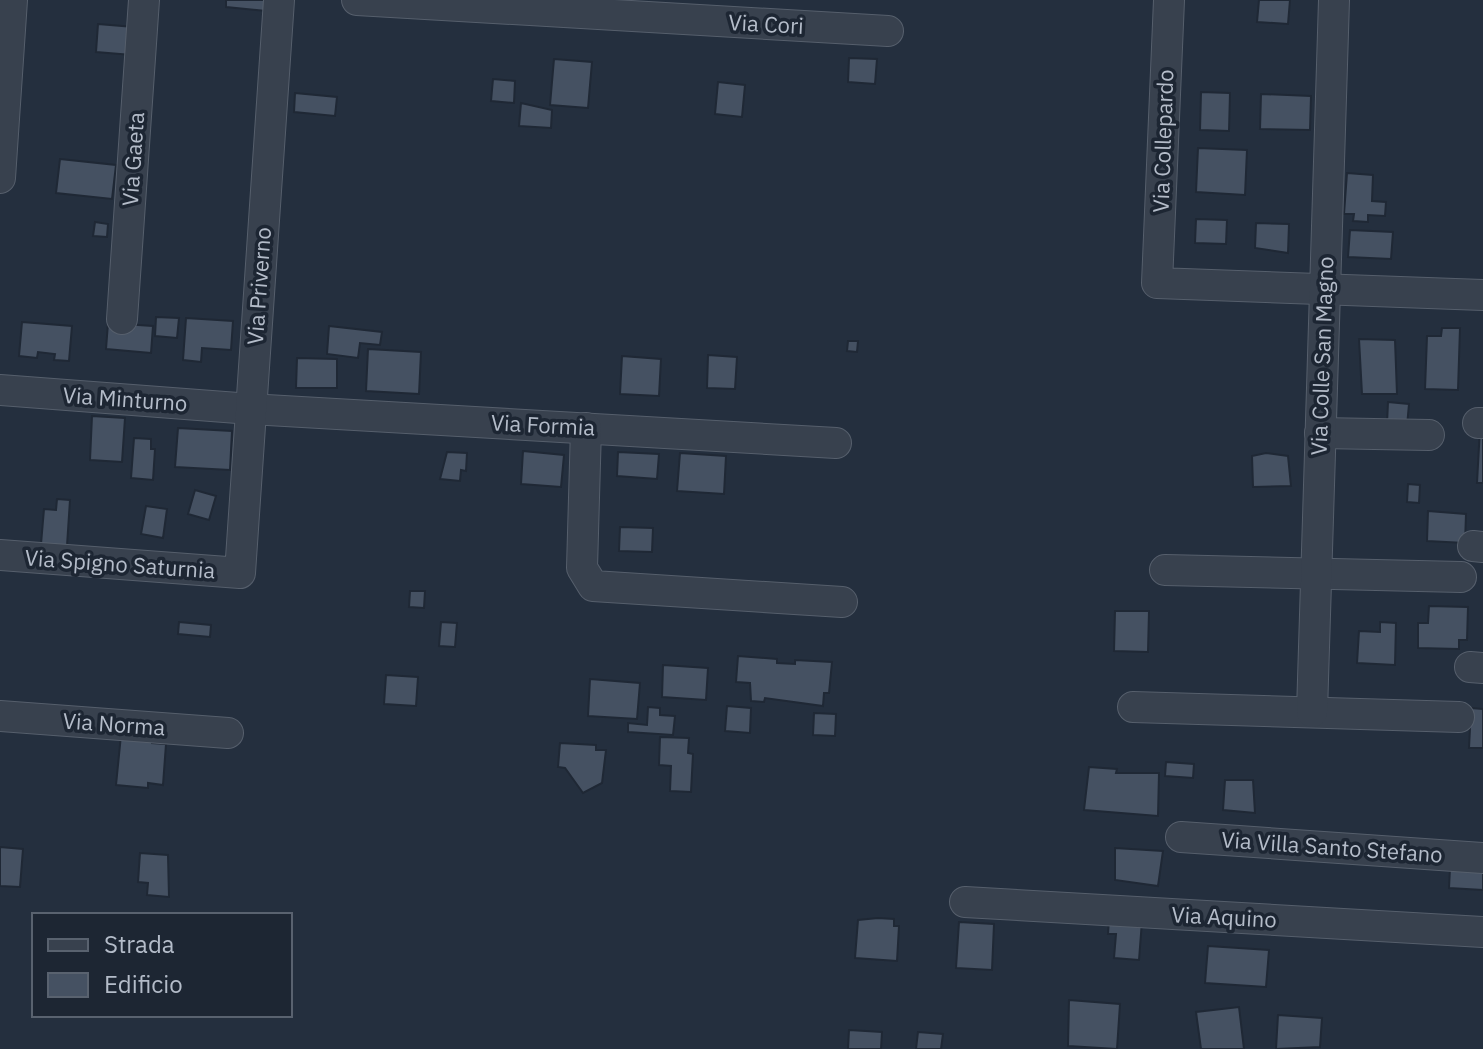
<svg xmlns="http://www.w3.org/2000/svg" width="1483" height="1049" font-family="'IBM Plex Sans',sans-serif">
	<rect width="100%" height="100%" fill="#242f3e"/>
	<g fill="#455162" stroke="#1f2835" stroke-width="2">
		<path d="M226,0H267L266,11L226,7Z"/>
		<path d="M1259,0H1290L1288,24L1257,22Z"/>
		<path d="M98,24L134,27L132,55L96,52Z"/>
		<path d="M849,58L877,59L875,84L848,82Z"/>
		<path d="M554,59L592,62L588,108L550,105Z"/>
		<path d="M493,79L515,81L514,103L491,101Z"/>
		<path d="M718,82L745,85L742,117L715,114Z"/>
		<path d="M1201,92L1230,93L1229,131L1200,130Z"/>
		<path d="M295,93L337,97L335,116L294,112Z"/>
		<path d="M1261,94L1311,96L1310,130L1260,129Z"/>
		<path d="M521,103L552,110L551,128L519,126Z"/>
		<path d="M1198,148L1247,150L1245,195L1196,192Z"/>
		<path d="M60,159L116,165L112,199L56,193Z"/>
		<path d="M1347,173L1373,175L1372,201L1386,202L1385,216L1368,215V222L1353,221L1354,214H1344Z"/>
		<path d="M1196,219L1227,220L1226,244L1195,243Z"/>
		<path d="M95,222L108,224L107,237L93,236Z"/>
		<path d="M1256,223L1289,224L1288,253L1255,248Z"/>
		<path d="M1350,230L1393,232L1391,259L1348,257Z"/>
		<path d="M156,317L179,318L177,338L155,336Z"/>
		<path d="M186,318L233,321L231,350L202,348L201,362L183,360Z"/>
		<path d="M22,322L72,326L69,361L54,360L55,354L38,352L37,358L19,356Z"/>
		<path d="M108,323L153,326L151,353L106,349Z"/>
		<path d="M329,326L382,332L380,345L360,343L358,358L327,354Z"/>
		<path d="M1442,328H1460L1458,390L1425,389L1427,336H1441Z"/>
		<path d="M1359,339L1395,340L1397,394H1362Z"/>
		<path d="M848,341H858L857,352L847,351Z"/>
		<path d="M368,349L421,352L419,394L366,391Z"/>
		<path d="M708,355L737,357L735,389L707,388Z"/>
		<path d="M622,356L661,359L659,396L620,394Z"/>
		<path d="M297,358L337,359V388H296Z"/>
		<path d="M1388,402L1409,404L1407,426L1387,424Z"/>
		<path d="M92,416L125,418L122,462L90,460Z"/>
		<path d="M178,428L232,431L230,470L175,467Z"/>
		<path d="M1480,428H1483V483H1477Z"/>
		<path d="M134,438L151,439V449H155L153,480L131,478Z"/>
		<path d="M523,451L564,455L561,487L521,484Z"/>
		<path d="M447,452L467,453L466,471L461,470L460,481L440,479Z"/>
		<path d="M618,452L659,454L657,479L617,476Z"/>
		<path d="M680,453L726,456L724,494L677,491Z"/>
		<path d="M1266,453L1288,456L1291,486L1253,487L1252,456Z"/>
		<path d="M1408,484L1420,485L1419,503L1407,502Z"/>
		<path d="M195,490L216,496L209,520L188,514Z"/>
		<path d="M57,499L70,500L67,546L41,544L44,509L56,510Z"/>
		<path d="M146,506L167,509L163,538L141,534Z"/>
		<path d="M1428,511L1466,514L1465,543L1427,541Z"/>
		<path d="M620,527L653,528L652,552L619,551Z"/>
		<path d="M410,591H425L424,608L409,607Z"/>
		<path d="M1429,606L1468,607L1467,640H1459V649L1418,648V623H1428Z"/>
		<path d="M1115,611H1149L1148,652L1114,651Z"/>
		<path d="M179,622L211,625L210,637L178,634Z"/>
		<path d="M441,622L457,623L455,647L439,646Z"/>
		<path d="M1380,622L1396,623L1395,665L1357,663L1359,631L1380,632Z"/>
		<path d="M738,656L777,659V663L795,664V660L832,662L829,693H824L823,706L765,698L764,702L751,701L750,683L736,682Z"/>
		<path d="M663,665L708,668L706,700L662,697Z"/>
		<path d="M386,675L418,677L416,706L384,704Z"/>
		<path d="M590,679L640,683L637,719L588,716Z"/>
		<path d="M727,706L751,708L750,733L725,731Z"/>
		<path d="M648,707L660,708V715L675,716L673,735L628,732V723L647,725Z"/>
		<path d="M1471,708L1483,709V748H1469Z"/>
		<path d="M814,713L836,714L835,736L813,735Z"/>
		<path d="M121,735L152,738V743L166,744L163,785L148,783V788L116,785Z"/>
		<path d="M660,737L689,738L688,753L693,754L691,792L670,791L671,766L659,765Z"/>
		<path d="M560,743L596,745V750H606L602,783L583,793L565,768L558,767Z"/>
		<path d="M1166,762L1194,764L1193,778L1165,776Z"/>
		<path d="M1089,767L1117,769L1116,773H1159L1158,816L1084,810Z"/>
		<path d="M1225,780H1253L1255,813L1223,810Z"/>
		<path d="M0,847L23,849L20,887L0,886Z"/>
		<path d="M1115,848L1163,851L1158,886L1115,880Z"/>
		<path d="M140,853L168,855L169,897L147,895L148,883L138,882Z"/>
		<path d="M1450,868L1483,870V890L1449,888Z"/>
		<path d="M878,918L894,919V926H899L897,961L855,958L858,920Z"/>
		<path d="M1109,919L1142,921L1139,960L1114,958L1116,934H1108Z"/>
		<path d="M959,922L994,924L992,970L956,968Z"/>
		<path d="M1208,946L1269,950L1266,987L1205,983Z"/>
		<path d="M1069,1000L1120,1004L1117,1049L1068,1046Z"/>
		<path d="M1239,1007L1244,1049H1201L1196,1012Z"/>
		<path d="M1278,1015L1322,1018L1320,1047L1276,1049Z"/>
		<path d="M849,1030L882,1032L881,1049H848Z"/>
		<path d="M918,1032L943,1034L941,1049H916Z"/>
	</g>
	<g fill="none" stroke-linecap="round" stroke-linejoin="round">
		<g stroke="#565f6c" stroke-width="32">
			<g id="minor">
				<path d="M357,0L888,31"/>
				<path d="M1169,0L1157,283L1483,295"/>
				<path d="M0,178L12,0"/>
				<path d="M122,319L144,0"/>
				<path d="M0,390L251,409L836,443"/>
				<path d="M1478,423H1483"/>
				<path d="M586,428L582,568L593,586L842,602"/>
				<path d="M1320,433L1429,435"/>
				<path d="M1473,546L1483,547"/>
				<path d="M0,555L240,573L279,0"/>
				<path d="M1165,570L1461,577"/>
				<path d="M1470,667L1483,668"/>
				<path d="M1133,707L1459,717"/>
				<path d="M1312,712L1334,0"/>
				<path d="M0,716L228,733"/>
				<path d="M1181,837L1483,858"/>
				<path d="M965,902L1483,932"/>
			</g>
		</g>
		<use href="#minor" stroke="#38414e" stroke-width="30"/>
	</g>
	<g text-anchor="middle" stroke-width="7" stroke-linejoin="round" paint-order="stroke">
		<g font-size="22" fill="#b4bcc9" stroke="#1d2633">
			<text transform="translate(766 24) rotate(3)" y="8">Via Cori</text>
			<text transform="translate(1163 141) rotate(-88)" y="8">Via Collepardo</text>
			<text transform="translate(133 159) rotate(-86)" y="8">Via Gaeta</text>
			<text transform="translate(259 286) rotate(-86)" y="8">Via Priverno</text>
			<text transform="translate(1322 356) rotate(-88)" y="8">Via Colle San Magno</text>
			<text transform="translate(125 399) rotate(4)" y="8">Via Minturno</text>
			<text transform="translate(543 425) rotate(3)" y="8">Via Formia</text>
			<text transform="translate(120 564) rotate(4)" y="8">Via Spigno Saturnia</text>
			<text transform="translate(114 724) rotate(4)" y="8">Via Norma</text>
			<text transform="translate(1332 847) rotate(4)" y="8">Via Villa Santo Stefano</text>
			<text transform="translate(1224 917) rotate(3)" y="8">Via Aquino</text>
		</g>
	</g>
	<rect x="32" y="913" width="260" height="104" fill="#1d2633" stroke="#59626f" stroke-width="2"/>
	<rect x="48" y="939" width="40" height="12" fill="#38414e" stroke="#59626f" stroke-width="2"/>
	<text x="104" y="953" font-size="24" fill="#b4bcc9">Strada</text>
	<rect x="48" y="973" width="40" height="24" fill="#455162" stroke="#59626f" stroke-width="2"/>
	<text x="104" y="993" font-size="24" fill="#b4bcc9">Edificio</text>
</svg>
